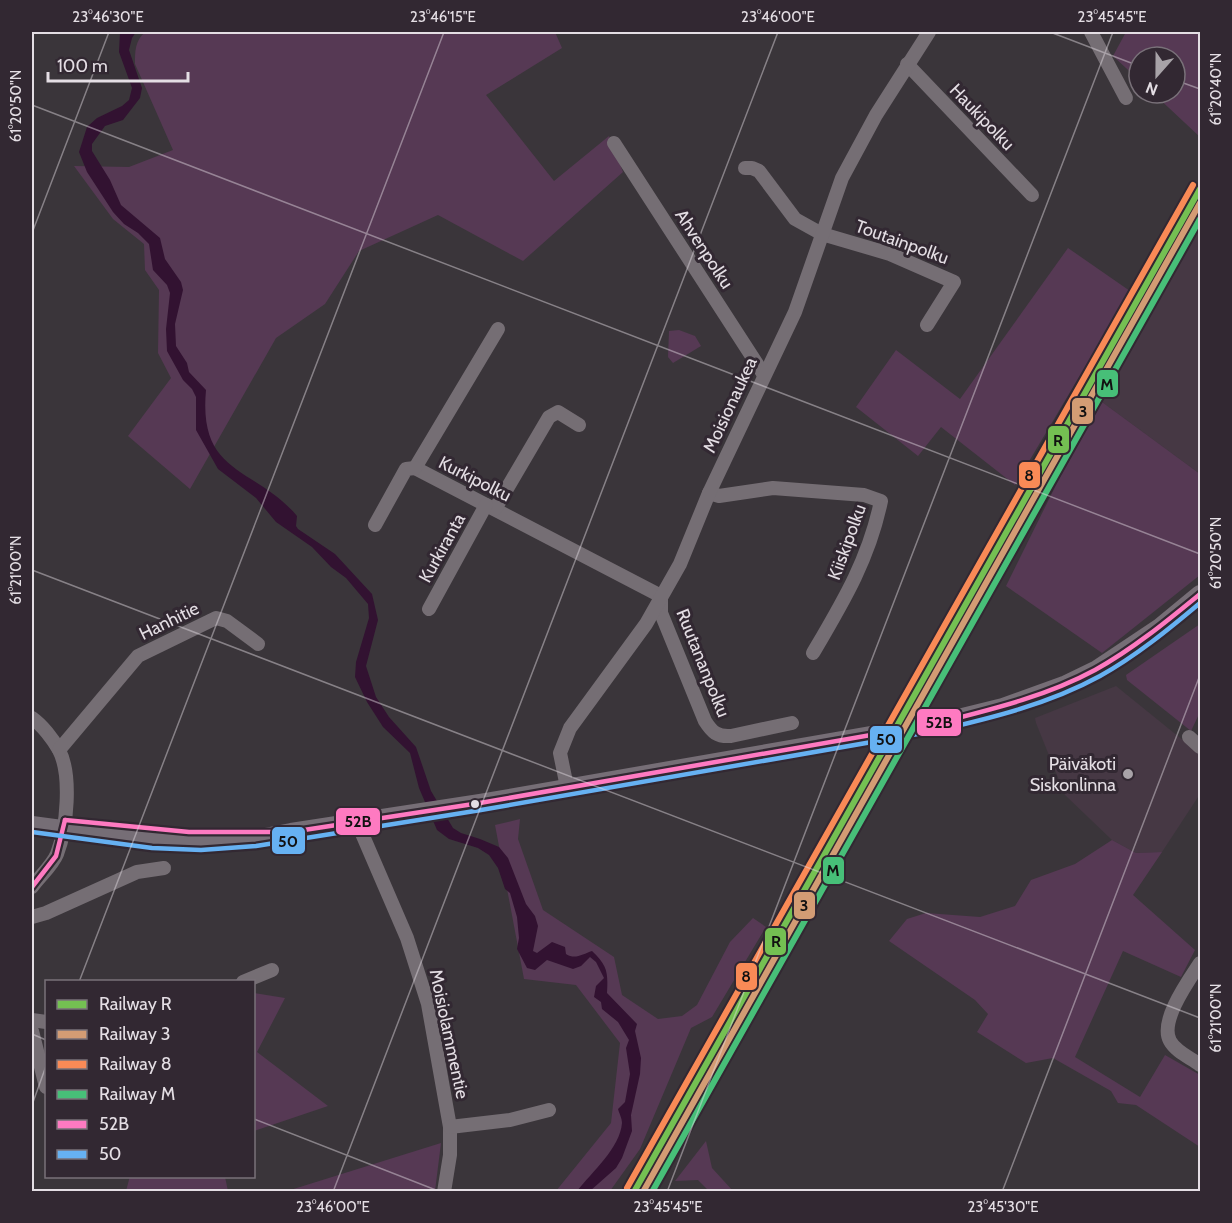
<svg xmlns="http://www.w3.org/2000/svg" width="1232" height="1223" font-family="Cabin,sans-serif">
	<rect width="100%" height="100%" fill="#3a353a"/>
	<g fill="#463844">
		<path d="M1200,228V474L1102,402Z"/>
		<path d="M1116,686L1200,754V794L1162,852L1136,853L1112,840L1065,795L1036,723L1035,718Z"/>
	</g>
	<g fill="#563954">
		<path d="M145,32H555L562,48L486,95L554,181L609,136L623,172L523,261L438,215L359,251L325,304L276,338L190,489L128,436L171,378L158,353L159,290L145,270L144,244L113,219L74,166L129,167L173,150L135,64C135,51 135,41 145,32Z"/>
		<path d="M1126,32H1200V137L1153,93H1175V57H1139V80L1113,56Z"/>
		<path d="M1068,248L1130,291L1015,485L941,427L918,456L856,407L896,350L960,399Z"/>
		<path d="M679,330L695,336L701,346L673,363L668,357L669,331Z"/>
		<path d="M1102,402L1200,474V575L1102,653L1006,586L1058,481Z"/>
		<path d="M1200,624V712L1191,731L1127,680L1126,675Z"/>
		<path d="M520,819L518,839L543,910L614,957L622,995L658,1019L682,1016L697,1005L730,942L753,918L766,927L712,1017L691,1028L640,1149L610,1191H556L611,1123L620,1043L576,985L524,979L495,825Z"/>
		<path d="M1112,840L1136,853L1162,852L1133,895L1195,950L1181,977L1123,951L1075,1057L1140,1097L1165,1055L1200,1075V1147L1136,1105L1118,1103L1111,1091L1053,1058L1026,1063L977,1032L988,1014L975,1000L889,941L907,919L926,913L980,917L1015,906L1031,880L1075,864Z"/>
		<path d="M254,993L285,998L257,1052L328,1106L254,1131Z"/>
		<path d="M706,1141L712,1168L733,1191H709L698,1180L675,1181Z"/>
		<path d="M441,1143L435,1191L284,1192Z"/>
		<path d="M130,1176L225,1177L228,1191H126Z"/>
	</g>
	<path fill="#321231" d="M120,32H136L132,38L129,50L142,88L140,98L123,120L105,126L92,144V151L110,180L121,205L160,238L165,259L181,282L183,290L175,324L176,346L187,363L189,372L206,390C198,476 255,466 297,516L296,526L298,529L335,554L372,594L378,620L366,666L376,697L389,717L416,747L431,791L453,828L461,833L480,839L499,847L508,858L526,904L535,916L538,926L533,951L537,953L552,942L565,947L566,954C575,960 583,954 592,951C608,966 608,973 607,993L637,1024L635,1031L641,1058L640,1074L631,1115L632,1131L622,1158L616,1168L590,1191H577C592,1172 620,1148 622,1123C622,1118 619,1113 618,1109L625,1102L630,1074L626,1048L629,1040L618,1022L602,1009L601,1002L594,997L596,986L604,978L596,962L590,957L581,966L573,969L547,960L535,970L527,968L517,949L519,938L517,917L510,893L505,889L498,868L489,855L478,848L449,839L437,830L419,788L410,753L383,727L367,702L355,677L356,662L369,618L368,604L346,578L331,567L312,547L276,522L256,498L218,469L196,430V397L192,389L183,380L167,351L166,329L170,293L167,285L153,270L149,244L138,233L124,224L113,212L87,172L79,152L87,127L97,118L122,106L129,100L132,88L119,52Z"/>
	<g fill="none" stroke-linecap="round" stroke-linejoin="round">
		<g stroke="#756e74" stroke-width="14">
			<path d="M1091,32L1126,98"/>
			<path d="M907,64L1032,195"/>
			<path d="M614,143L764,375"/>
			<path d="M745,168H752L759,171L795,219L822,234L890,254L954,282L927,325"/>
			<path d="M415,468L661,596V613L705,721C712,732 717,737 731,736L792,723"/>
			<path d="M415,468L498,329"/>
			<path d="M709,493L719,496L773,488L864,495L881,501C869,559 843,602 813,653"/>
			<path d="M495,509L549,417L558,412L579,425"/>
			<path d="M375,525L406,469L415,468"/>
			<path d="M429,609L486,505"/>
			<path d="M32,718C42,725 53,739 59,750C72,775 67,828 57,854C52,866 39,877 32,887"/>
			<path d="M1189,737L1200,747"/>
			<path d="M59,750L138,656L216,618L227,621L258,644"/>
			<path d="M567,787L560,753L570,728L646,624L680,564L709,493L795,312L842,178L876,115L929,32"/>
			<path d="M357,822L407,938L428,1004L450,1127V1155L444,1192"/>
			<path d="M32,917L46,913L137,872L164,868"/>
			<path d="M1200,963C1189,980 1159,1021 1170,1041C1176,1052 1191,1058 1200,1065"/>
			<path d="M243,982L272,970"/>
			<path d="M32,1020L46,1022"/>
			<path d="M32,1031L46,1087"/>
			<path d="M450,1127L510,1120L549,1110"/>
		</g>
		<path stroke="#766e76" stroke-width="18" d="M32,825L152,841L200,843L255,839L291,832L480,803L934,724L1003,707L1064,685L1097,669L1160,627L1200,594"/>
		<g stroke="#322832" stroke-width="9">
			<g id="bus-1">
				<path d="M65,820L189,832H291L480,803L934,724C989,710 1045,697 1095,670C1133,649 1167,621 1200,594"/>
				<path d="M32,887L56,856L65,820"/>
			</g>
		</g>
		<g stroke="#322832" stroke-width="9">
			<path id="bus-2" d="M32,832L152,848L201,850L256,846L481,810L935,731C991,718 1049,704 1100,676C1136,656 1169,629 1200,603"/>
		</g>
		<use href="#bus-1" stroke="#fe7ac1" stroke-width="4.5"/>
		<use href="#bus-2" stroke="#66b1f2" stroke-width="4.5"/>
		<g stroke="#322832" stroke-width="10">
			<path id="rail-1" d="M634,1192L1200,189"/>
		</g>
		<g stroke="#322832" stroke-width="10">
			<path id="rail-2" d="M643,1192L1200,203"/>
		</g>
		<g stroke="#322832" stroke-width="10">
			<path id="rail-3" d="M627,1188L1193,185"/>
		</g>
		<g stroke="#322832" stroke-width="10">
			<path id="rail-4" d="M652,1192L1200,219"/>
		</g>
		<use href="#rail-1" stroke="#74c052" stroke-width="6"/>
		<use href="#rail-2" stroke="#d39c74" stroke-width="6"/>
		<use href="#rail-3" stroke="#f98a56" stroke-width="6"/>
		<use href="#rail-4" stroke="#47bf78" stroke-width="6"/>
	</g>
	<path fill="none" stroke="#e4dee4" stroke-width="1.5" stroke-opacity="0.45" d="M1050,32L1139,66M1175,80L1200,89M32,105L1200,554M32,233L109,32M32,570L1200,1018M79,982L444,32M32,1034L46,1040M32,1105L46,1066M254,1119L441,1192M333,1192L778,32M667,1192L1113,32M1002,1192L1200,675"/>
	<circle fill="#a8a3a8" stroke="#322832" stroke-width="2" cx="1128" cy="774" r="6"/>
	<circle fill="#e4dee4" stroke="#322832" stroke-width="2" cx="475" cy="804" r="5"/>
	<g text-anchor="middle" stroke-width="6" stroke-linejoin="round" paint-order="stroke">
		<g font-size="18" fill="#e4dee4" stroke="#322832">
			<text transform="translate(982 117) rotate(46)" y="6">Haukipolku</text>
			<text transform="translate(902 242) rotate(20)" y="6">Toutainpolku</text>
			<text transform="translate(704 249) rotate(57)" y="6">Ahvenpolku</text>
			<text transform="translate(730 405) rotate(-65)" y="6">Moisionaukea</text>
			<text transform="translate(475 479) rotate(27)" y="6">Kurkipolku</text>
			<text transform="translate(847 542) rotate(-70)" y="6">Kiiskipolku</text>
			<text transform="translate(442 548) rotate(-61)" y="6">Kurkiranta</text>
			<text transform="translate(169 621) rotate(-26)" y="6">Hanhitie</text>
			<text transform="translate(703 663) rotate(68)" y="6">Ruutananpolku</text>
			<text transform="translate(449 1034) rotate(78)" y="6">Moisiolammentie</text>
		</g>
		<g font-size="18" fill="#e4dee4" stroke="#322832" text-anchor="end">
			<text x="1116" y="770">Päiväkoti<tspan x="1116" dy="21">Siskonlinna</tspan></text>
		</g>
	</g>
	<g stroke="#322832" stroke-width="2">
		<rect x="1096" y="369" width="23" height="29" rx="6" fill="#47bf78"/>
		<rect x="1071" y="397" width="23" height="28" rx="6" fill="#d39c74"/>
		<rect x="1047" y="425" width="23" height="29" rx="6" fill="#74c052"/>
		<rect x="1018" y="461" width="23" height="28" rx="6" fill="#f98a56"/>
		<rect x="916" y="708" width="46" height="29" rx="6" fill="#fe7ac1"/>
		<rect x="869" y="725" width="34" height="29" rx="6" fill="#66b1f2"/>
		<rect x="335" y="807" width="46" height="29" rx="6" fill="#fe7ac1"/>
		<rect x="271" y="826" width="35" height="29" rx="6" fill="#66b1f2"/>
		<rect x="822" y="856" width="23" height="29" rx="6" fill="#47bf78"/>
		<rect x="793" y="891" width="23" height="29" rx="6" fill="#d39c74"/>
		<rect x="764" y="927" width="23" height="29" rx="6" fill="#74c052"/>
		<rect x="735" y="962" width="23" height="29" rx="6" fill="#f98a56"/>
	</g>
	<g font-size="16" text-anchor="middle" font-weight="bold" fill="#111">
		<text x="1107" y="390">M</text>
		<text x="1083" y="417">3</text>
		<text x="1058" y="446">R</text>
		<text x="1029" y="481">8</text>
		<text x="939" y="728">52B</text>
		<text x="886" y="745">50</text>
		<text x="358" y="827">52B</text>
		<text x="288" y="847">50</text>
		<text x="833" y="876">M</text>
		<text x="804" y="911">3</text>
		<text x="776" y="947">R</text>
		<text x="746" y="982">8</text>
	</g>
	<rect width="1232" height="1223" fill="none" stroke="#322832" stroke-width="66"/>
	<rect x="45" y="980" width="210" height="198" fill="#322832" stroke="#797179" stroke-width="1.5"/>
	<rect x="57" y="1000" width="30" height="9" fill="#74c052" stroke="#797179" stroke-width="1.5"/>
	<text x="99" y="1010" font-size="18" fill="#e4dee4">Railway R</text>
	<rect x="57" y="1030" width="30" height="9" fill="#d39c74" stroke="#797179" stroke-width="1.5"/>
	<text x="99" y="1040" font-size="18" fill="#e4dee4">Railway 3</text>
	<rect x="57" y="1060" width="30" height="9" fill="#f98a56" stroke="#797179" stroke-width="1.5"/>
	<text x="99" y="1070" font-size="18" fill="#e4dee4">Railway 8</text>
	<rect x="57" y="1090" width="30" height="9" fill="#47bf78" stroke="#797179" stroke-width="1.5"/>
	<text x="99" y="1100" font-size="18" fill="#e4dee4">Railway M</text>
	<rect x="57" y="1120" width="30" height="9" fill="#fe7ac1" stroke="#797179" stroke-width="1.5"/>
	<text x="99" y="1130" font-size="18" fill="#e4dee4">52B</text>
	<rect x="57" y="1150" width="30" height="9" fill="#66b1f2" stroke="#797179" stroke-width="1.5"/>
	<text x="99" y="1160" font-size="18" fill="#e4dee4">50</text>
	<g transform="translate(1157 75) rotate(201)"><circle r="28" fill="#322832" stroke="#797179" stroke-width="1.5"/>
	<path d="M0-4.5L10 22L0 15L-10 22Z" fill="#a8a3a8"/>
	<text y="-9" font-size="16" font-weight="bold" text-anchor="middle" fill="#e4dee4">N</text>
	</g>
	<path d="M48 72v9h140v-9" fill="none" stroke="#e4dee4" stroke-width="3"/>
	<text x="57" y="72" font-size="18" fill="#e4dee4" stroke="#322832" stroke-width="4.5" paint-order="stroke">100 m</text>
	<rect x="33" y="33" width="1166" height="1157" fill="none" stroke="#e4dee4" stroke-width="2"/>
	<g font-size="15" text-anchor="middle" fill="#e4dee4">
		<text x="108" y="22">23°46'30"E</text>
		<text x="443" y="22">23°46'15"E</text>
		<text x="778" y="22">23°46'00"E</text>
		<text x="1112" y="22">23°45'45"E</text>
		<text transform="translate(1216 89) rotate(-90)" y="5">61°20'40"N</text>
		<text transform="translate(16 106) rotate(-90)" y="5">61°20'50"N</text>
		<text transform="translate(1216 553) rotate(-90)" y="5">61°20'50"N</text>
		<text transform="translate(16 570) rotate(-90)" y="5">61°21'00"N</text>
		<text transform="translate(1216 1018) rotate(-90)" y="5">61°21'00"N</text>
		<text x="333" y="1212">23°46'00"E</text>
		<text x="668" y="1212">23°45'45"E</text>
		<text x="1003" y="1212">23°45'30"E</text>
	</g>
</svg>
